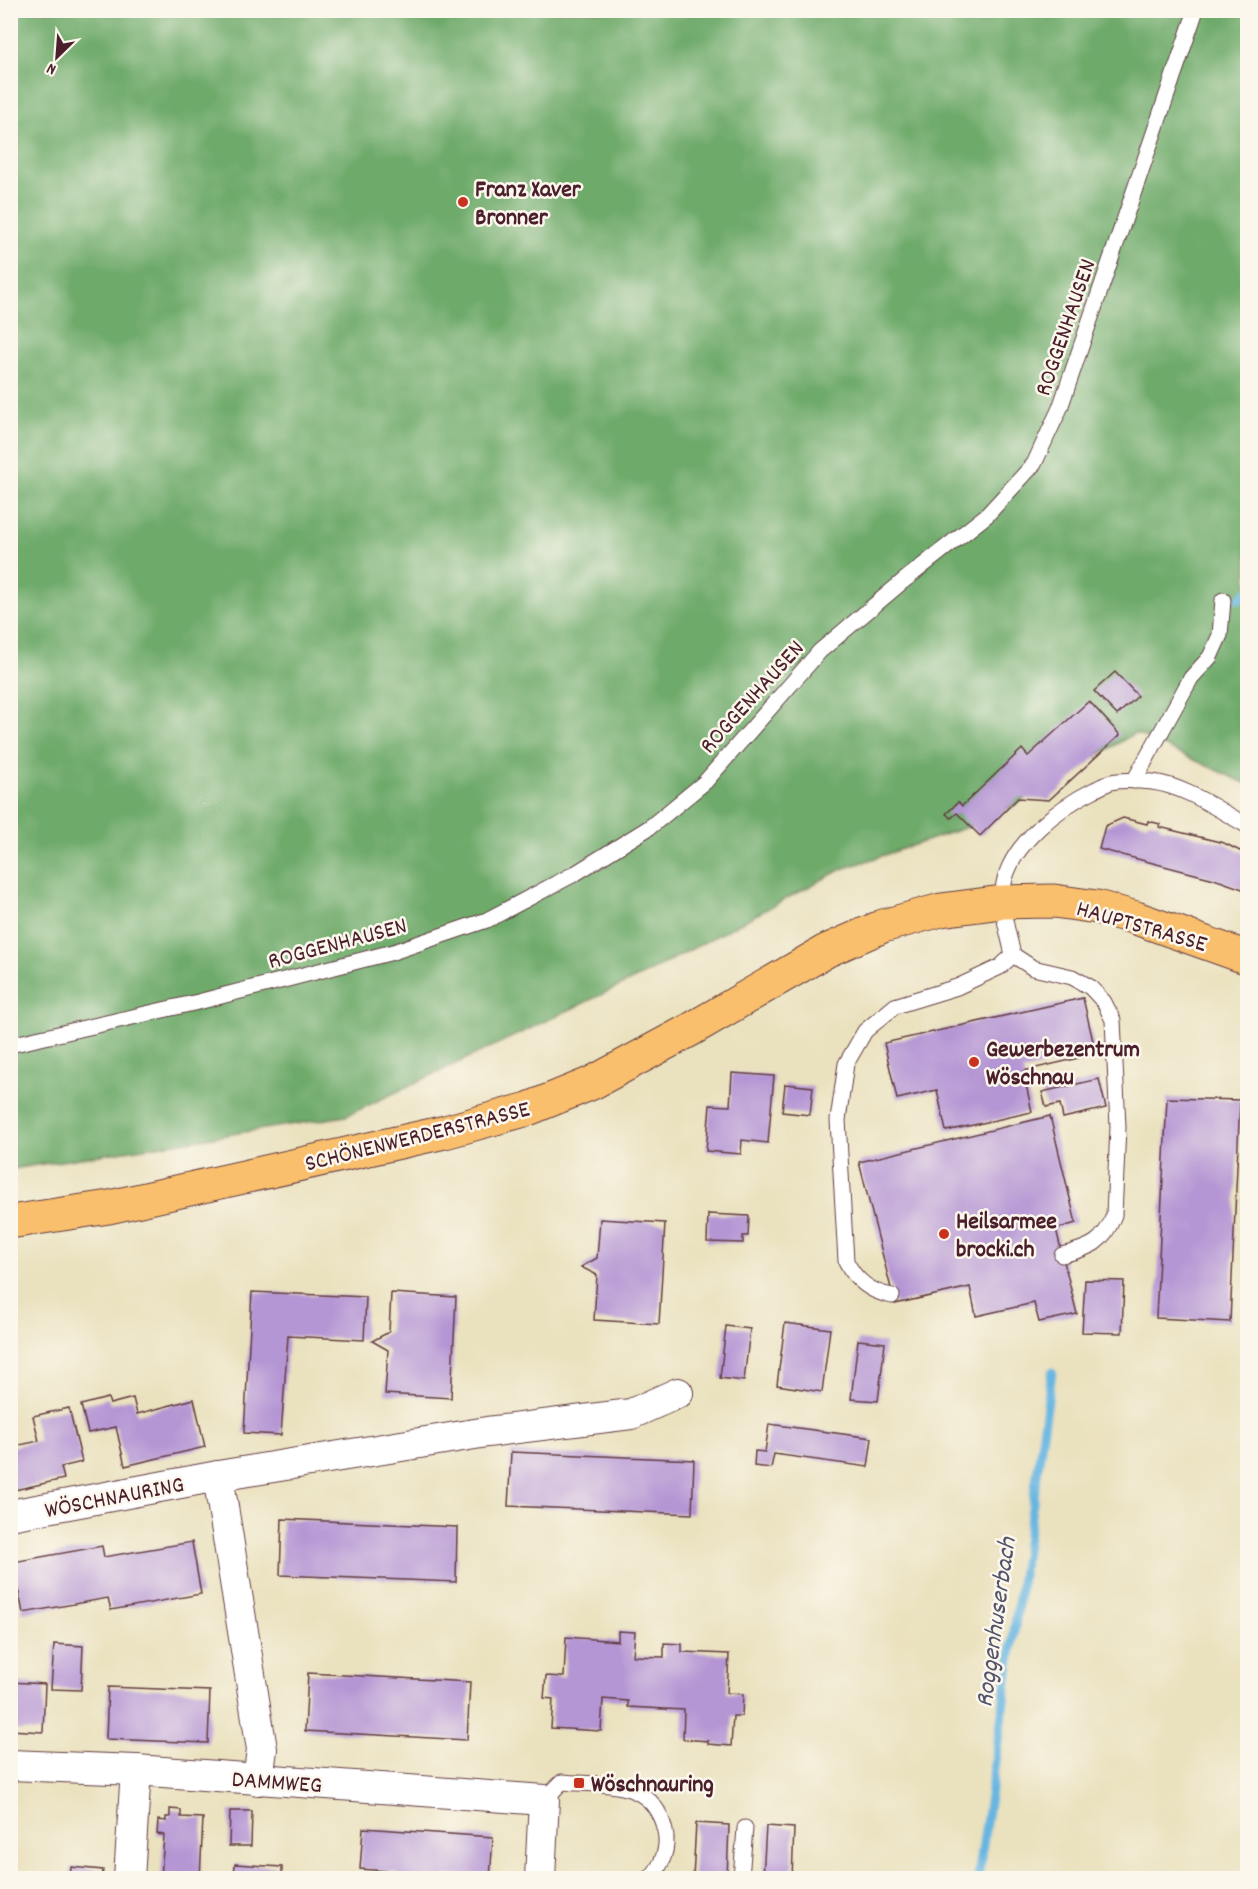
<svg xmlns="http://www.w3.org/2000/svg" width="1258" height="1889" font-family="Dekko,sans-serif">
	<rect width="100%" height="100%" fill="#fbf7ec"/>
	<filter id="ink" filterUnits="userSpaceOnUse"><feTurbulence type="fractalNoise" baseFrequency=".0167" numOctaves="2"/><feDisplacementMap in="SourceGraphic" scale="12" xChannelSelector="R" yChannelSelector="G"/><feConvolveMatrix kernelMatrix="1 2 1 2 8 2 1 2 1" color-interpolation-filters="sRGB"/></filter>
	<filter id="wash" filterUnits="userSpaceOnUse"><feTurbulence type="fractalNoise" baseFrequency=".008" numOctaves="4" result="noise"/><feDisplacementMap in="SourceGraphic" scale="24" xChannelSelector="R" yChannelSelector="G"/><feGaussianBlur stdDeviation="1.35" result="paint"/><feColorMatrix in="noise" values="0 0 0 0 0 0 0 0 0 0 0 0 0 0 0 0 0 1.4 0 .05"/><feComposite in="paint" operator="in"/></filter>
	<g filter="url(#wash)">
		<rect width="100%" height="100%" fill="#eae1be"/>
		<path fill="#6eaa6a" stroke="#5c644a" stroke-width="1.5" d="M11,11H1247V784L1135,733L991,819L840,870L647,973L346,1116L11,1169Z"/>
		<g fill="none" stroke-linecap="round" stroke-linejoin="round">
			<g stroke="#66b6e1" stroke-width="9">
				<path d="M1239,599L1248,591"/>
				<path d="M978,1878L1052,1372"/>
			</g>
		</g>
		<g id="blocks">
			<g fill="#b596d4">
				<path d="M1115,672L1138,696L1117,715L1094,691Z"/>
				<path d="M1089,701L1120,735L1049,800L1018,798L980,836L957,813L951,818L946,814L958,802L962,806L1022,749L1028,756Z"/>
				<path d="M1123,818L1147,824L1148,821L1160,824L1159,827L1224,843L1248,855V891L1214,879L1099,849L1105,826Z"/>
				<path d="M1083,998L1096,1054L1023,1071L1032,1112L946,1131L937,1090L897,1099L884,1043Z"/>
				<path d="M732,1073L774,1076L768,1143L742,1140L741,1154L706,1151L710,1105L730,1106Z"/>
				<path d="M1099,1079L1106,1108L1063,1118L1060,1104L1046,1107L1042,1092Z"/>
				<path d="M785,1084L813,1087L810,1115L782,1112Z"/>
				<path d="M1167,1098L1240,1100L1230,1322L1156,1318Z"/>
				<path d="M1050,1116L1076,1223L1056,1229L1077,1314L1039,1322L1034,1303L976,1316L970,1287L895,1304L859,1162Z"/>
				<path d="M708,1214L749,1216L748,1236H743V1243L707,1242Z"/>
				<path d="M600,1219L665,1223L659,1324L594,1320L597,1275L581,1267L597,1258Z"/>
				<path d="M1085,1280L1124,1281L1122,1333L1082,1332Z"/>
				<path d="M252,1292L366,1297L364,1340L288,1336L281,1435L244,1433Z"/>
				<path d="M391,1293L456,1297L451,1398L385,1394L388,1350L372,1341L389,1332Z"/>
				<path d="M785,1323L830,1329L822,1392L777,1385Z"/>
				<path d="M726,1326L750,1329L744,1381L720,1378Z"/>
				<path d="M858,1340L885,1343L878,1401L851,1399Z"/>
				<path d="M108,1398L110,1404L133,1398L137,1414L194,1399L205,1447L125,1466L116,1427L88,1433L81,1405Z"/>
				<path d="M69,1408L82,1462L61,1467L64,1479L10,1491V1447L39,1441L33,1416Z"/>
				<path d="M769,1424L872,1438L868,1467L774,1454L771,1468L754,1466L755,1451L765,1452Z"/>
				<path d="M511,1452L694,1460L692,1514L508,1506Z"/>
				<path d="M282,1519L457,1527L456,1582L280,1575Z"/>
				<path d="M192,1542L201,1594L111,1610L108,1598L23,1613L13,1562L102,1546L104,1557Z"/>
				<path d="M618,1631L635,1632L633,1656L664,1657V1643L682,1644V1652L729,1654L727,1693L743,1694L742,1716H733L731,1746L708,1744V1741L683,1739L684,1710L628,1707V1701L603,1699L601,1731L551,1728L553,1699L544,1698L546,1676L564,1677L566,1637L618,1641Z"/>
				<path d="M54,1644L83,1646L81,1690L51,1689Z"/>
				<path d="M308,1673L470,1682L467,1740L305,1731Z"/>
				<path d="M10,1682L45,1684L43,1732L10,1730Z"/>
				<path d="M108,1687L210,1691L208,1743L106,1739Z"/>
				<path d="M170,1809L181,1810V1817L203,1818L200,1878H161L164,1835L157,1834L158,1820L166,1821V1817H170Z"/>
				<path d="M230,1811H252L251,1846H229Z"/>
				<path d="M696,1823L729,1825L727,1878H693Z"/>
				<path d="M766,1826L794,1828L792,1878H763Z"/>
				<path d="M363,1828L493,1837L490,1878L446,1875V1878H397L398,1872L360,1869Z"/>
				<path d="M235,1864L282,1867V1878H234Z"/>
				<path d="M71,1867L103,1870L102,1878H70Z"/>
			</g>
		</g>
	</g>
	<g filter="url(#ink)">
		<use href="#blocks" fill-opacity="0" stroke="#623c41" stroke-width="1.5"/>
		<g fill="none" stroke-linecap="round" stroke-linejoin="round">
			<g stroke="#623c41" stroke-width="17">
				<g id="lane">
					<path d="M1134,781L1191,678L1210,657L1220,635L1223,600"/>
					<path d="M1013,955L1033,968L1072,977L1090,987L1104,1002L1113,1020L1118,1127L1114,1215C1104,1243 1090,1248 1062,1255"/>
					<path d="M10,1045L198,1002L393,952L487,920L576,873L650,827L705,782L820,651L902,582L987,515L1034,464L1060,408L1196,10"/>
					<path d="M892,1296C870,1292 856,1281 846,1261L838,1120L846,1064L865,1031L895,1006L957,987L1000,967L1013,955C1008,931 999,907 1004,883C1012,843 1060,807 1094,790C1099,788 1105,784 1111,782C1124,779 1139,781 1152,782C1186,786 1218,810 1248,826"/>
					<path d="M544,1800L562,1782C605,1786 653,1777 665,1831C669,1848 662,1866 650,1878"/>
					<path d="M741,1878L745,1828"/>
				</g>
			</g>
			<g stroke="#623c41" stroke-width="32">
				<g id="street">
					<path d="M218,1476L262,1749L258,1780"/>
					<path d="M10,1515L218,1476L487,1432L631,1414L678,1393"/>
					<path d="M10,1765L136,1770L544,1800L540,1878"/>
					<path d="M129,1878L136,1770"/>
				</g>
			</g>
			<g stroke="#623c41" stroke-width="35">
				<path id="primary" d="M10,1222L109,1207L445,1132L528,1109L592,1083L690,1030L826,951L883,926L941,910L1002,902L1054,901L1097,907L1136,918L1248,958"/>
			</g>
			<use href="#lane" stroke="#fff" stroke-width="15"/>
			<use href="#street" stroke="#fff" stroke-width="30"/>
			<use href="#primary" stroke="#f9bf6d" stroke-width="33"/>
		</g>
	</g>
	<g fill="#c8321e" stroke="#fbf7ec" stroke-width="2">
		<circle cx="463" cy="202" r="6"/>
		<circle cx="974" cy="1062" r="6"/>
		<circle cx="944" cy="1234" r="6"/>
		<rect x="573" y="1777" width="12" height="12" rx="3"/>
	</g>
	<g text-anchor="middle" stroke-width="5" stroke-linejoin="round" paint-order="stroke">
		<g font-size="24" font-weight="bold" fill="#4a1f2b" stroke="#fbf7ec" text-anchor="start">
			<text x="475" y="196">Franz Xaver<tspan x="475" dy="28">Bronner</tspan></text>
			<text x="986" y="1056">Gewerbezentrum<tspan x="986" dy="28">Wöschnau</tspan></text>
			<text x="956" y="1228">Heilsarmee<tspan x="956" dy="28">brocki.ch</tspan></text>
			<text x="591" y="1791">Wöschnauring</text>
		</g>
		<g font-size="24" fill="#4a1f2b" stroke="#fbf7ec">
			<text transform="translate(1064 327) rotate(-71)" y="8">ROGGENHAUSEN</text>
			<text transform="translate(751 696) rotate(-48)" y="8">ROGGENHAUSEN</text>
			<text transform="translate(1142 925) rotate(16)" y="8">HAUPTSTRASSE</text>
			<text transform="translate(337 942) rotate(-15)" y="8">ROGGENHAUSEN</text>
			<text transform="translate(417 1135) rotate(-14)" y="8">SCHÖNENWERDERSTRASSE</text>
			<text transform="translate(114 1496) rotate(-11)" y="8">WÖSCHNAURING</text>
			<text transform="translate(277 1781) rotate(4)" y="8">DAMMWEG</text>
		</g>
		<g font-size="26" font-style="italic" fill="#54546b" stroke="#fbf7ec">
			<text transform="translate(994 1622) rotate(-82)" y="9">Roggenhuserbach</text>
		</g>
	</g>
	<rect width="1258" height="1889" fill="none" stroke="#fbf7ec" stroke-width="36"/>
	<g transform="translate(57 57) rotate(205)" stroke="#fbf7ec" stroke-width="4.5" paint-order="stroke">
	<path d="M0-4.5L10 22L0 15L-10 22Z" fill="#4a1f2b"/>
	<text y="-9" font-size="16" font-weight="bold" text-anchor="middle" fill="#4a1f2b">N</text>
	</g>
</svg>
